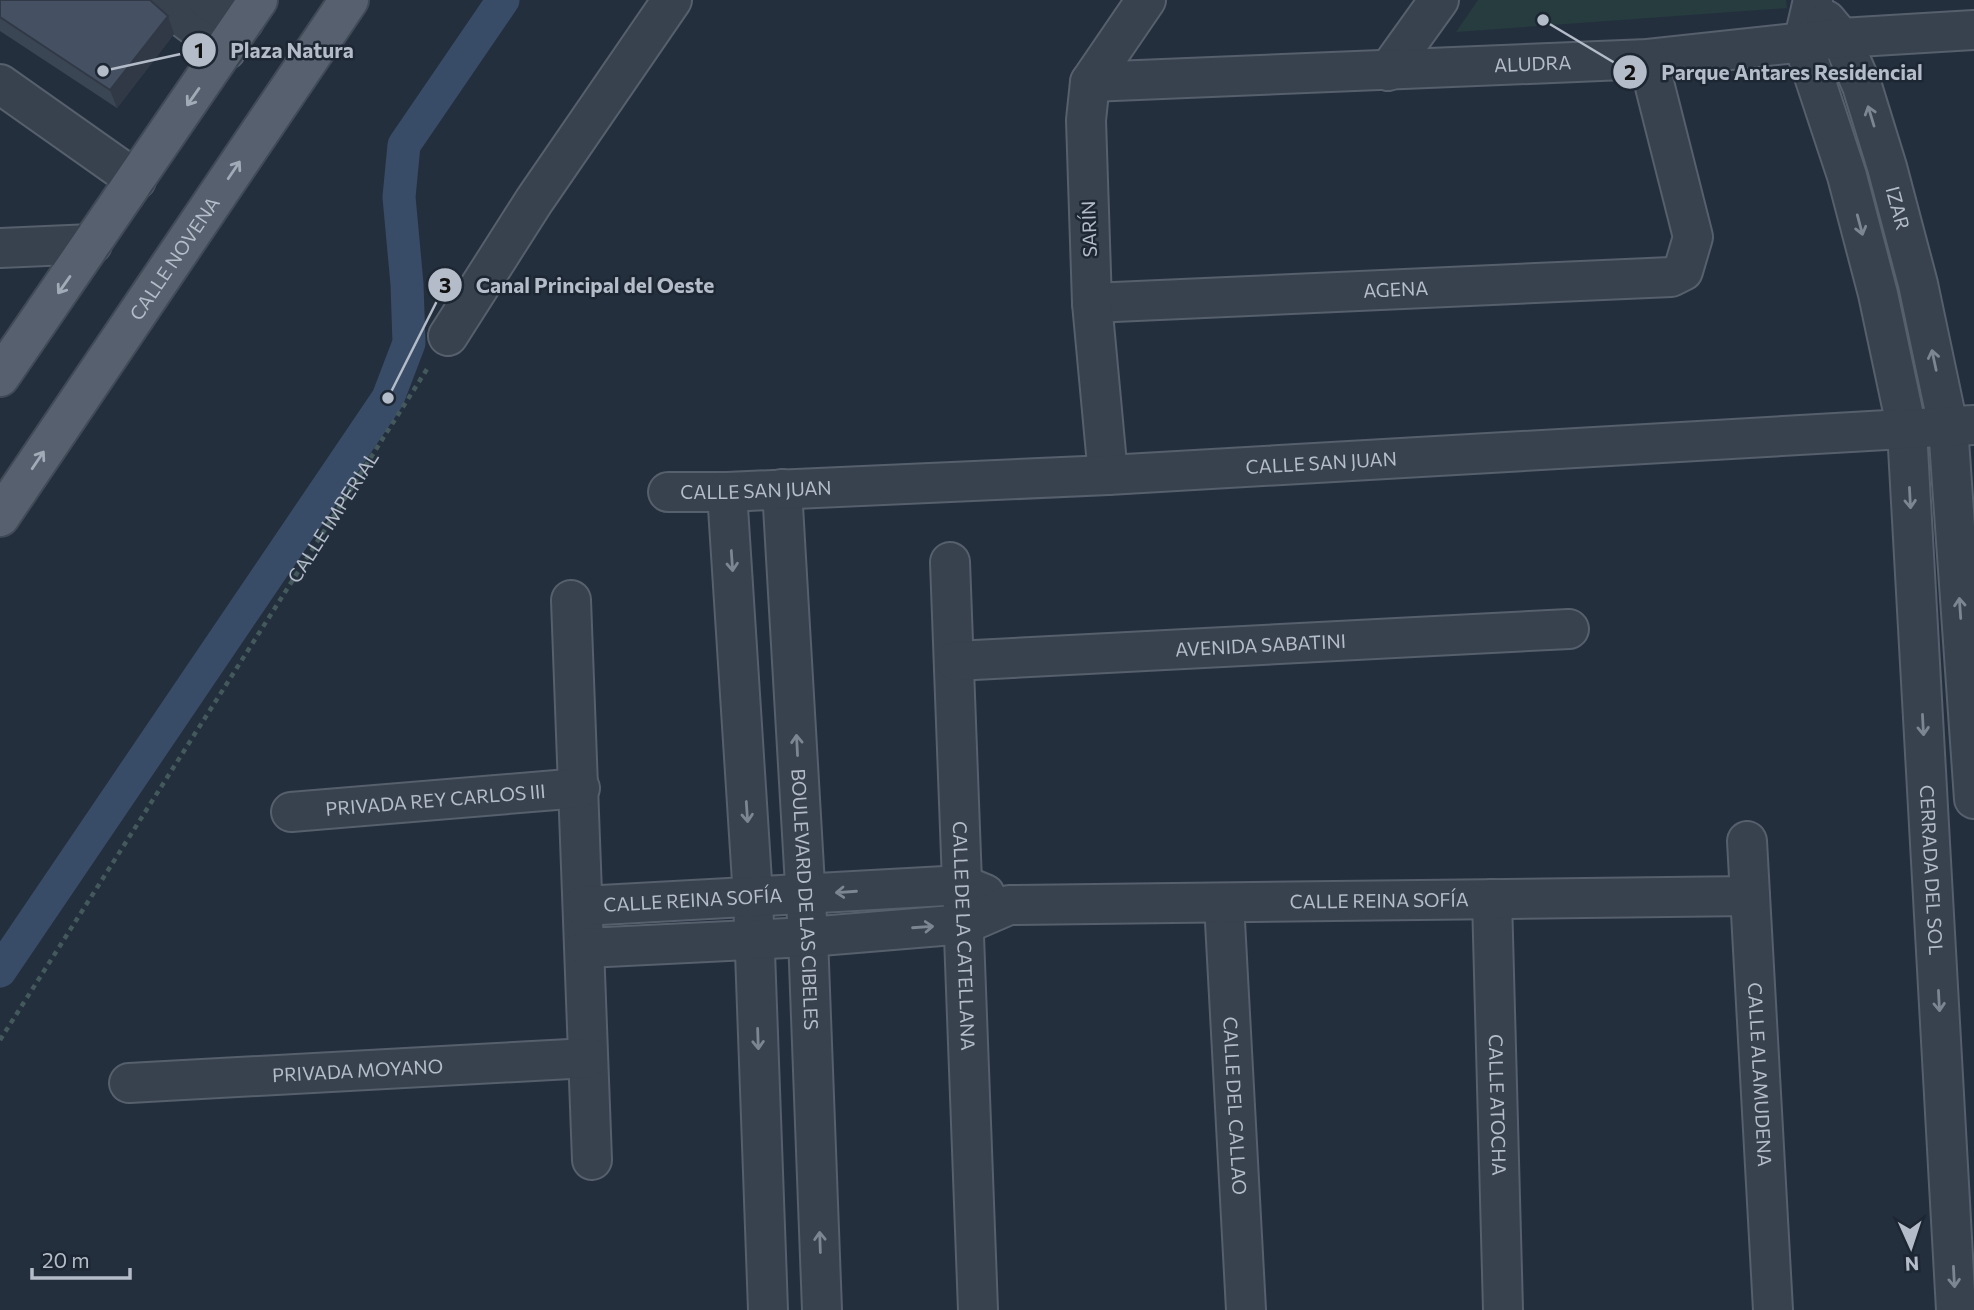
<svg xmlns="http://www.w3.org/2000/svg" width="1974" height="1310" font-family="Commissioner,sans-serif">
	<rect width="100%" height="100%" fill="#242f3e"/>
	<path fill="#263c3f" d="M1478,0H1786L1787,8L1456,32Z"/>
	<g fill="none" stroke-linecap="round" stroke-linejoin="round">
		<path stroke="#394c67" stroke-width="33" d="M0,971L388,398L409,343L407,284L399,197L404,145L503,0"/>
		<g stroke="#565f6c" stroke-width="42">
			<g id="minor">
				<path d="M160,0L226,50"/>
				<path d="M208,0L244,21"/>
				<path id="s2" d="M1813,0L1803,43L1847,176L1878,294L1907,430L1956,1310"/>
				<path id="s3" d="M1826,20L1841,38L1862,86L1887,167L1918,284L1948,426L1974,799"/>
				<path d="M1388,71L1439,0"/>
				<path id="s4" d="M1090,82L1648,59L1841,38L1974,30"/>
				<path d="M0,84L136,180"/>
				<path d="M0,248L92,244"/>
				<path id="s5" d="M1092,303L1671,277L1683,271L1693,237L1648,59"/>
				<path d="M448,336L534,201L672,0"/>
				<path d="M1108,475L1092,303L1086,120L1090,82L1146,0"/>
				<path id="s6" d="M782,489L808,937L822,1310"/>
				<path id="s7" d="M668,492H727L1108,475L1974,425"/>
				<path d="M727,492L753,897L768,1310"/>
				<path id="s8" d="M950,562L978,1310"/>
				<path d="M571,600L592,1160"/>
				<path id="s9" d="M955,661L1569,629"/>
				<path id="s10" d="M291,812L580,788"/>
				<path id="s11" d="M1747,841L1773,1310"/>
				<path id="s12" d="M1492,899L1503,1310"/>
				<path id="s13" d="M1224,903L1246,1310"/>
				<path id="s14" d="M583,906L963,885L985,894"/>
				<path id="s15" d="M586,948L808,937L965,924L1009,905L1750,896"/>
				<path id="s16" d="M129,1083L588,1058"/>
			</g>
		</g>
		<g stroke="#414a57" stroke-width="42">
			<g id="major">
				<path d="M0,377L258,0"/>
				<path id="s17" d="M0,517L349,0"/>
			</g>
		</g>
		<path stroke="#44595c" stroke-width="4.5" stroke-dasharray="5 5" stroke-linecap="butt" id="s1" d="M0,1040L429,366"/>
		<use href="#minor" stroke="#38414e" stroke-width="38"/>
		<use href="#major" stroke="#56606e" stroke-width="38"/>
	</g>
	<path fill="#3b4654" d="M0,0L174,34L117,108L0,31Z"/>
	<path fill="#303945" d="M168,16L174,34L117,108L110,90Z"/>
	<path fill="#455162" stroke="#303945" stroke-width="2" d="M0,0H150L168,16L110,90L0,17Z"/>
	<defs><path id="oneway-shaft" d="M-6 0H5M1.5-3L5.5 0L1.5 3" fill="none" stroke-width="1.6" stroke-linecap="round" stroke-linejoin="round" transform="scale(1.75)"/></defs>
	<g stroke="#a1aab7">
		<use href="#oneway-shaft" transform="translate(193 97) rotate(125)"/>
		<use href="#oneway-shaft" transform="translate(234 170) rotate(-56)"/>
		<use href="#oneway-shaft" transform="translate(64 285) rotate(125)"/>
		<use href="#oneway-shaft" transform="translate(38 460) rotate(-56)"/>
	</g>
	<g stroke="#7c8592">
		<use href="#oneway-shaft" transform="translate(1871 116) rotate(-107)"/>
		<use href="#oneway-shaft" transform="translate(1860 225) rotate(75)"/>
		<use href="#oneway-shaft" transform="translate(1934 360) rotate(-102)"/>
		<use href="#oneway-shaft" transform="translate(1910 498) rotate(87)"/>
		<use href="#oneway-shaft" transform="translate(732 561) rotate(86)"/>
		<use href="#oneway-shaft" transform="translate(1960 608) rotate(-94)"/>
		<use href="#oneway-shaft" transform="translate(1923 725) rotate(87)"/>
		<use href="#oneway-shaft" transform="translate(797 745) rotate(-93)"/>
		<use href="#oneway-shaft" transform="translate(747 812) rotate(86)"/>
		<use href="#oneway-shaft" transform="translate(846 892) rotate(176)"/>
		<use href="#oneway-shaft" transform="translate(923 927) rotate(-4)"/>
		<use href="#oneway-shaft" transform="translate(1939 1001) rotate(87)"/>
		<use href="#oneway-shaft" transform="translate(758 1039) rotate(88)"/>
		<use href="#oneway-shaft" transform="translate(820 1242) rotate(-92)"/>
		<use href="#oneway-shaft" transform="translate(1954 1277) rotate(87)"/>
	</g>
	<g text-anchor="middle" stroke-width="5" stroke-linejoin="round" paint-order="stroke">
		<g font-size="19" fill="#b4bcc9" stroke="#1d2633">
			<text dy="7" stroke="none"><textPath href="#s4" startOffset="443">ALUDRA</textPath></text>
			<text dy="7" stroke="none"><textPath href="#s3" startOffset="203">IZAR</textPath></text>
			<text transform="translate(1089 229) rotate(-92)" y="7">SARÍN</text>
			<text dy="7" stroke="none"><textPath href="#s17" startOffset="312">CALLE NOVENA</textPath></text>
			<text dy="7" stroke="none"><textPath href="#s5" startOffset="304">AGENA</textPath></text>
			<text dy="7" stroke="none"><textPath href="#s7" startOffset="654">CALLE SAN JUAN</textPath></text>
			<text dy="7" stroke="none"><textPath href="#s7" startOffset="88">CALLE SAN JUAN</textPath></text>
			<text dy="7" stroke="none"><textPath href="#s1" startOffset="620">CALLE IMPERIAL</textPath></text>
			<text dy="7" stroke="none"><textPath href="#s9" startOffset="306">AVENIDA SABATINI</textPath></text>
			<text dy="7" stroke="none"><textPath href="#s10" startOffset="145">PRIVADA REY CARLOS III</textPath></text>
			<text dy="7" stroke="none"><textPath href="#s2" startOffset="886">CERRADA DEL SOL</textPath></text>
			<text dy="7" stroke="none"><textPath href="#s6" startOffset="411">BOULEVARD DE LAS CIBELES</textPath></text>
			<text dy="7" stroke="none"><textPath href="#s14" startOffset="110">CALLE REINA SOFÍA</textPath></text>
			<text dy="7" stroke="none"><textPath href="#s15" startOffset="798">CALLE REINA SOFÍA</textPath></text>
			<text dy="7" stroke="none"><textPath href="#s8" startOffset="374">CALLE DE LA CATELLANA</textPath></text>
			<text dy="7" stroke="none"><textPath href="#s16" startOffset="229">PRIVADA MOYANO</textPath></text>
			<text dy="7" stroke="none"><textPath href="#s11" startOffset="234">CALLE ALAMUDENA</textPath></text>
			<text dy="7" stroke="none"><textPath href="#s12" startOffset="206">CALLE ATOCHA</textPath></text>
			<text dy="7" stroke="none"><textPath href="#s13" startOffset="203">CALLE DEL CALLAO</textPath></text>
		</g>
	</g>
	<path fill="none" stroke="#b4bcc9" stroke-width="2.5" d="M103 71L199 50M1543 20L1630 72M388 398L445 285"/>
	<g fill="#b4bcc9" stroke="#1d2633" stroke-width="2.5">
		<circle cx="103" cy="71" r="7"/>
		<circle cx="1543" cy="20" r="7"/>
		<circle cx="388" cy="398" r="7"/>
		<circle cx="199" cy="50" r="18"/>
		<circle cx="1630" cy="72" r="18"/>
		<circle cx="445" cy="285" r="18"/>
	</g>
	<g font-size="21" text-anchor="middle" font-weight="bold" fill="#111">
		<text x="199" y="58">1</text>
		<text x="1630" y="80">2</text>
		<text x="445" y="293">3</text>
	</g>
	<g font-size="21" text-anchor="middle" font-weight="bold" fill="#b4bcc9" stroke="#1d2633" stroke-width="5" stroke-linejoin="round" paint-order="stroke">
		<text x="292" y="58">Plaza Natura</text>
		<text x="1792" y="80">Parque Antares Residencial</text>
		<text x="595" y="293">Canal Principal del Oeste</text>
	</g>
	<g transform="translate(1911 1247) rotate(177)" stroke="#1d2633" stroke-width="5" paint-order="stroke">
	<path d="M0-5L12 26L0 18L-12 26Z" fill="#b4bcc9"/>
	<text y="-10" font-size="19" font-weight="bold" text-anchor="middle" fill="#b4bcc9">N</text>
	</g>
	<path d="M32 1268v10h98v-10" fill="none" stroke="#b4bcc9" stroke-width="3.5"/>
	<text x="42" y="1268" font-size="21" fill="#b4bcc9" stroke="#1d2633" stroke-width="5" paint-order="stroke">20 m</text>
</svg>
